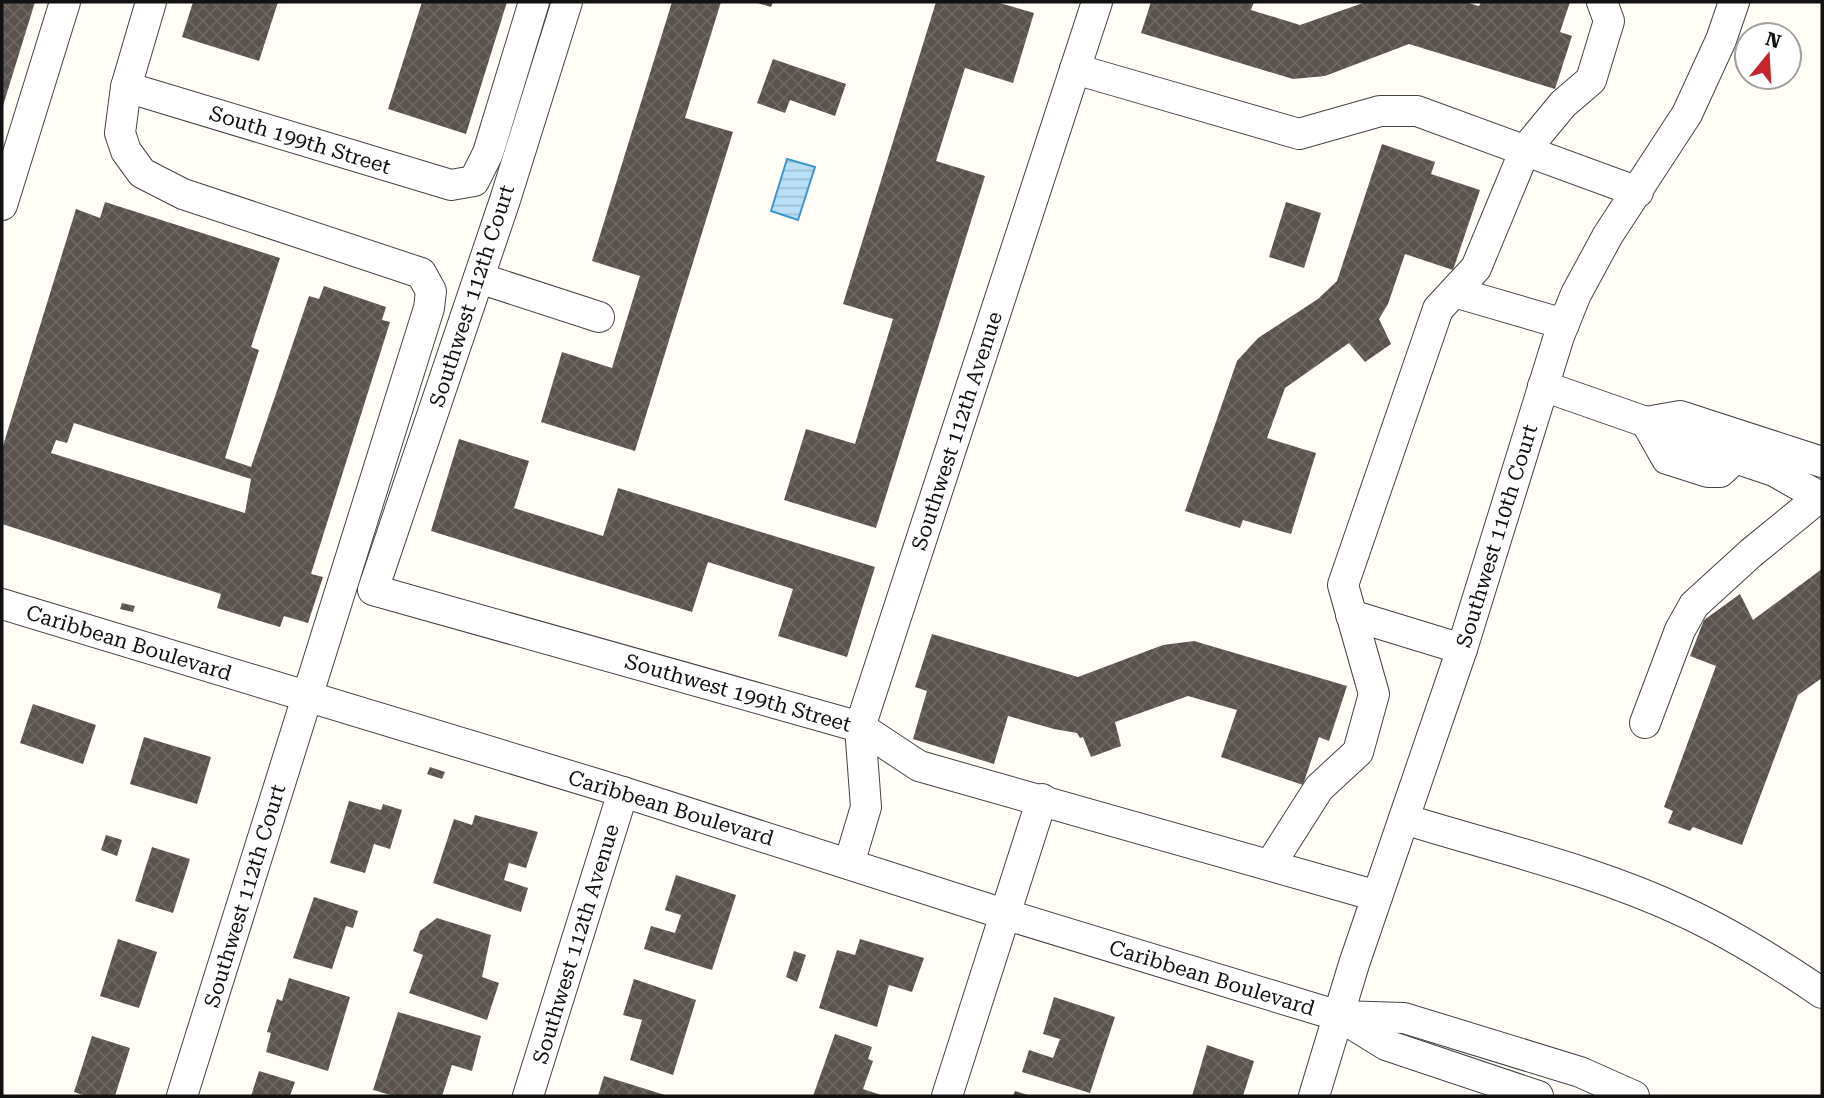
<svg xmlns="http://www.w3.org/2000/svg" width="1824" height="1098" font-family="'Roboto Serif',serif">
	<defs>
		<pattern id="water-rules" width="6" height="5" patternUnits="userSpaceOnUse" patternTransform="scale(1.75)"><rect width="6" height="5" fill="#b9e0f7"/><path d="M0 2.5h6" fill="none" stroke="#9ebfd3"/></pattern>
		<pattern id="building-cross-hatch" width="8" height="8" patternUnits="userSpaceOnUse" patternTransform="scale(1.75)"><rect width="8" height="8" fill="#5a524d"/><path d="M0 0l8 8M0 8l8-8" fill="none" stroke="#6d6662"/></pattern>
	</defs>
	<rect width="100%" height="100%" fill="#fffdf5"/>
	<path fill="url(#water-rules)" stroke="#3f96cf" stroke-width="2" d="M787,159L815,167L798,220L771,211Z"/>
	<g fill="url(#building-cross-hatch)" fill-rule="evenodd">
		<path d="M2,2H35L2,109Z"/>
		<path d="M193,2H278L259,61L182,37Z"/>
		<path d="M422,2H507L466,134L388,109Z"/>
		<path d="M672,2H721L685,118L733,132L635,451L541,422L562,352L612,368L640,276L592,261Z"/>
		<path d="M754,2H773L771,7Z"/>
		<path d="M936,2H996L1034,13L1013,83L965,68L936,161L985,176L876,528L784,500L806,429L855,444L893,319L843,304Z"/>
		<path d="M1151,2H1254L1251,10L1300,25L1366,2H1465L1479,6L1481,2H1570L1560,32L1572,36L1555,89L1409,44L1325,76L1293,79L1141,33Z"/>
		<path d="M773,59L846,84L835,116L790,100L785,113L757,103Z"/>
		<path d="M1382,144L1435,162L1431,174L1480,190L1453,270L1405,254L1388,304L1379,319L1391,344L1365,362L1349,343L1285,388L1267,438L1316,453L1291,534L1243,520L1240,528L1185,511L1237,361L1258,338L1318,299L1337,281Z"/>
		<path d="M105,202L280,258L251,347L259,350L225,458L251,467L309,296L319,299L324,286L386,307L382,320L390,322L311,574L323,577L308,623L284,616L280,627L217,608L221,594L2,524V449L76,209L100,218ZM74,423L251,479L245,513L51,453L56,440L67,443Z"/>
		<path d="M1286,202L1321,213L1304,268L1269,257Z"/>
		<path d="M459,439L529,461L514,508L603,536L618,488L875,567L847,657L778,636L793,589L708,562L692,612L431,531Z"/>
		<path d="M1822,569V678L1798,695L1742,845L1693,827L1690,831L1668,823L1673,811L1664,807L1716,666L1690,656L1704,620L1740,594L1753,620Z"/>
		<path d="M122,603L135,606L133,612L120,609Z"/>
		<path d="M932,634L1078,677L1163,645L1194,641L1347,686L1329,741L1319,737L1303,785L1221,757L1237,710L1188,696L1115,722L1121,746L1091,757L1083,737L1080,738L1077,733L1054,729L1008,716L994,764L913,739L927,691L915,687Z"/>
		<path d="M33,704L96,725L83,764L20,743Z"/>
		<path d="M144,737L211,757L197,804L130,784Z"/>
		<path d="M430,767L445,772L442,779L427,774Z"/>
		<path d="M349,801L381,810L383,804L402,810L390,849L374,844L365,873L330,863Z"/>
		<path d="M475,815L538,832L526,868L509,863L504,880L528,888L521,912L433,883L454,819L472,825Z"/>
		<path d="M106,835L122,840L117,856L101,850Z"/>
		<path d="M152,847L190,859L173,913L135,901Z"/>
		<path d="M676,875L736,895L712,970L644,949L651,926L675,933L681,915L665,910Z"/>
		<path d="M314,897L358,911L353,928L346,926L332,969L293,958Z"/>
		<path d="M437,918L491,935L482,977L499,983L487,1020L409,993L423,955L413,951L420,931Z"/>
		<path d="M118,939L157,952L139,1008L100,996Z"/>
		<path d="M860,939L924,958L912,992L889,985L877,1027L819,1008L837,950L855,955Z"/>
		<path d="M794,951L806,955L797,982L786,977Z"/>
		<path d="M289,978L350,997L328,1071L266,1052L271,1033L267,1032L277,999L282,1001Z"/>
		<path d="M634,979L696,1000L673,1075L630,1060L642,1020L623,1015Z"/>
		<path d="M1054,997L1115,1017L1090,1093L1022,1072L1029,1050L1053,1058L1060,1039L1043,1034Z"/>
		<path d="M398,1012L481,1036L472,1071L452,1065L442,1096H394L373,1090Z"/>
		<path d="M835,1034L872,1047L868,1059L873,1061L863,1089L884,1096H813Z"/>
		<path d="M92,1036L130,1048L115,1096H86L74,1092Z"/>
		<path d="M1207,1045L1254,1061L1243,1096H1192Z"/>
		<path d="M259,1071L295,1082L290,1096H251Z"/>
		<path d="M604,1076L668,1096H598Z"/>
		<path d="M1015,1091L1031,1096H1013Z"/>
	</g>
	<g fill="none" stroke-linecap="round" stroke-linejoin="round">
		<g stroke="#444" stroke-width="32">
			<g id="minor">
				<path d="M151,2L126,87L120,133L126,151L142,173L183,194L421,273L431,291L429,308L182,1096"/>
				<path d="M567,2L505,200L373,590L860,727L919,766L1377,896"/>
				<path d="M1075,69L1299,134L1380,111H1417L1638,192"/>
				<path d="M126,87L451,185L474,181L488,153L534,2"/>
				<path d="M2,205L65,2"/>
				<path d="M479,278L599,317"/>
				<path d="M1454,292L1564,324"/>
				<path d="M1543,386L1646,422L1676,438L1774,471L1820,497"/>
				<path d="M1646,422L1680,416L1822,462"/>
				<path d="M1646,422L1667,459L1708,472H1720L1736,457"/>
				<path d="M2,604L623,792L1004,914L1339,1016L1404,1018L1580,1072L1634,1096"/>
				<path d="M1351,615L1462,649"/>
				<path d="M1645,723L1680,630L1694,605L1751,553L1822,495"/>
				<path d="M1404,819C1497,848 1595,870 1684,912C1732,934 1778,963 1822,993"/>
				<path d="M849,864L866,807L860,727L1097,2"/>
				<path d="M1270,865L1319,788L1358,752L1374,694L1343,585L1438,309L1476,268L1525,150L1563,104L1591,80L1609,21L1602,2"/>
				<path d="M1339,1016L1386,1045L1538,1096"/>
				<path d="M528,1096L623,792"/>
				<path d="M947,1096L1042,799"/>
				<path d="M1314,1096L1354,964L1462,649L1559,336L1576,294L1608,235L1687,114L1721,40L1734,2"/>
			</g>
		</g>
		<use href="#minor" stroke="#fff" stroke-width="30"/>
	</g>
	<g text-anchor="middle" stroke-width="7" stroke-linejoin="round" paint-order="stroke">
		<g font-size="21" fill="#111" stroke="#fff">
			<text transform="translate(300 140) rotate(17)" y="7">South 199th Street</text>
			<text transform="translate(472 296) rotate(-72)" y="7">Southwest 112th Court</text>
			<text transform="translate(957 431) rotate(-72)" y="7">Southwest 112th Avenue</text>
			<text transform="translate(1497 536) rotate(-73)" y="7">Southwest 110th Court</text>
			<text transform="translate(129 643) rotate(17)" y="7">Caribbean Boulevard</text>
			<text transform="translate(738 693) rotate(16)" y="7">Southwest 199th Street</text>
			<text transform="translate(671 808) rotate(17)" y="7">Caribbean Boulevard</text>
			<text transform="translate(245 896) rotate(-73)" y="7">Southwest 112th Court</text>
			<text transform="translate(576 944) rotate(-73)" y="7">Southwest 112th Avenue</text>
			<text transform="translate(1212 978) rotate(17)" y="7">Caribbean Boulevard</text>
		</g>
	</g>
	<rect width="1824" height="1098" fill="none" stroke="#111111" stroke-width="7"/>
	<g transform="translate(1768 56) rotate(18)"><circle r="33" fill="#ffffff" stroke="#a0a0a0" stroke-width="2"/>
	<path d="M0-5L12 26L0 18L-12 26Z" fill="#c4262e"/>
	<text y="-10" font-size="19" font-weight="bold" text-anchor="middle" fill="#111111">N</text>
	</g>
</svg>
